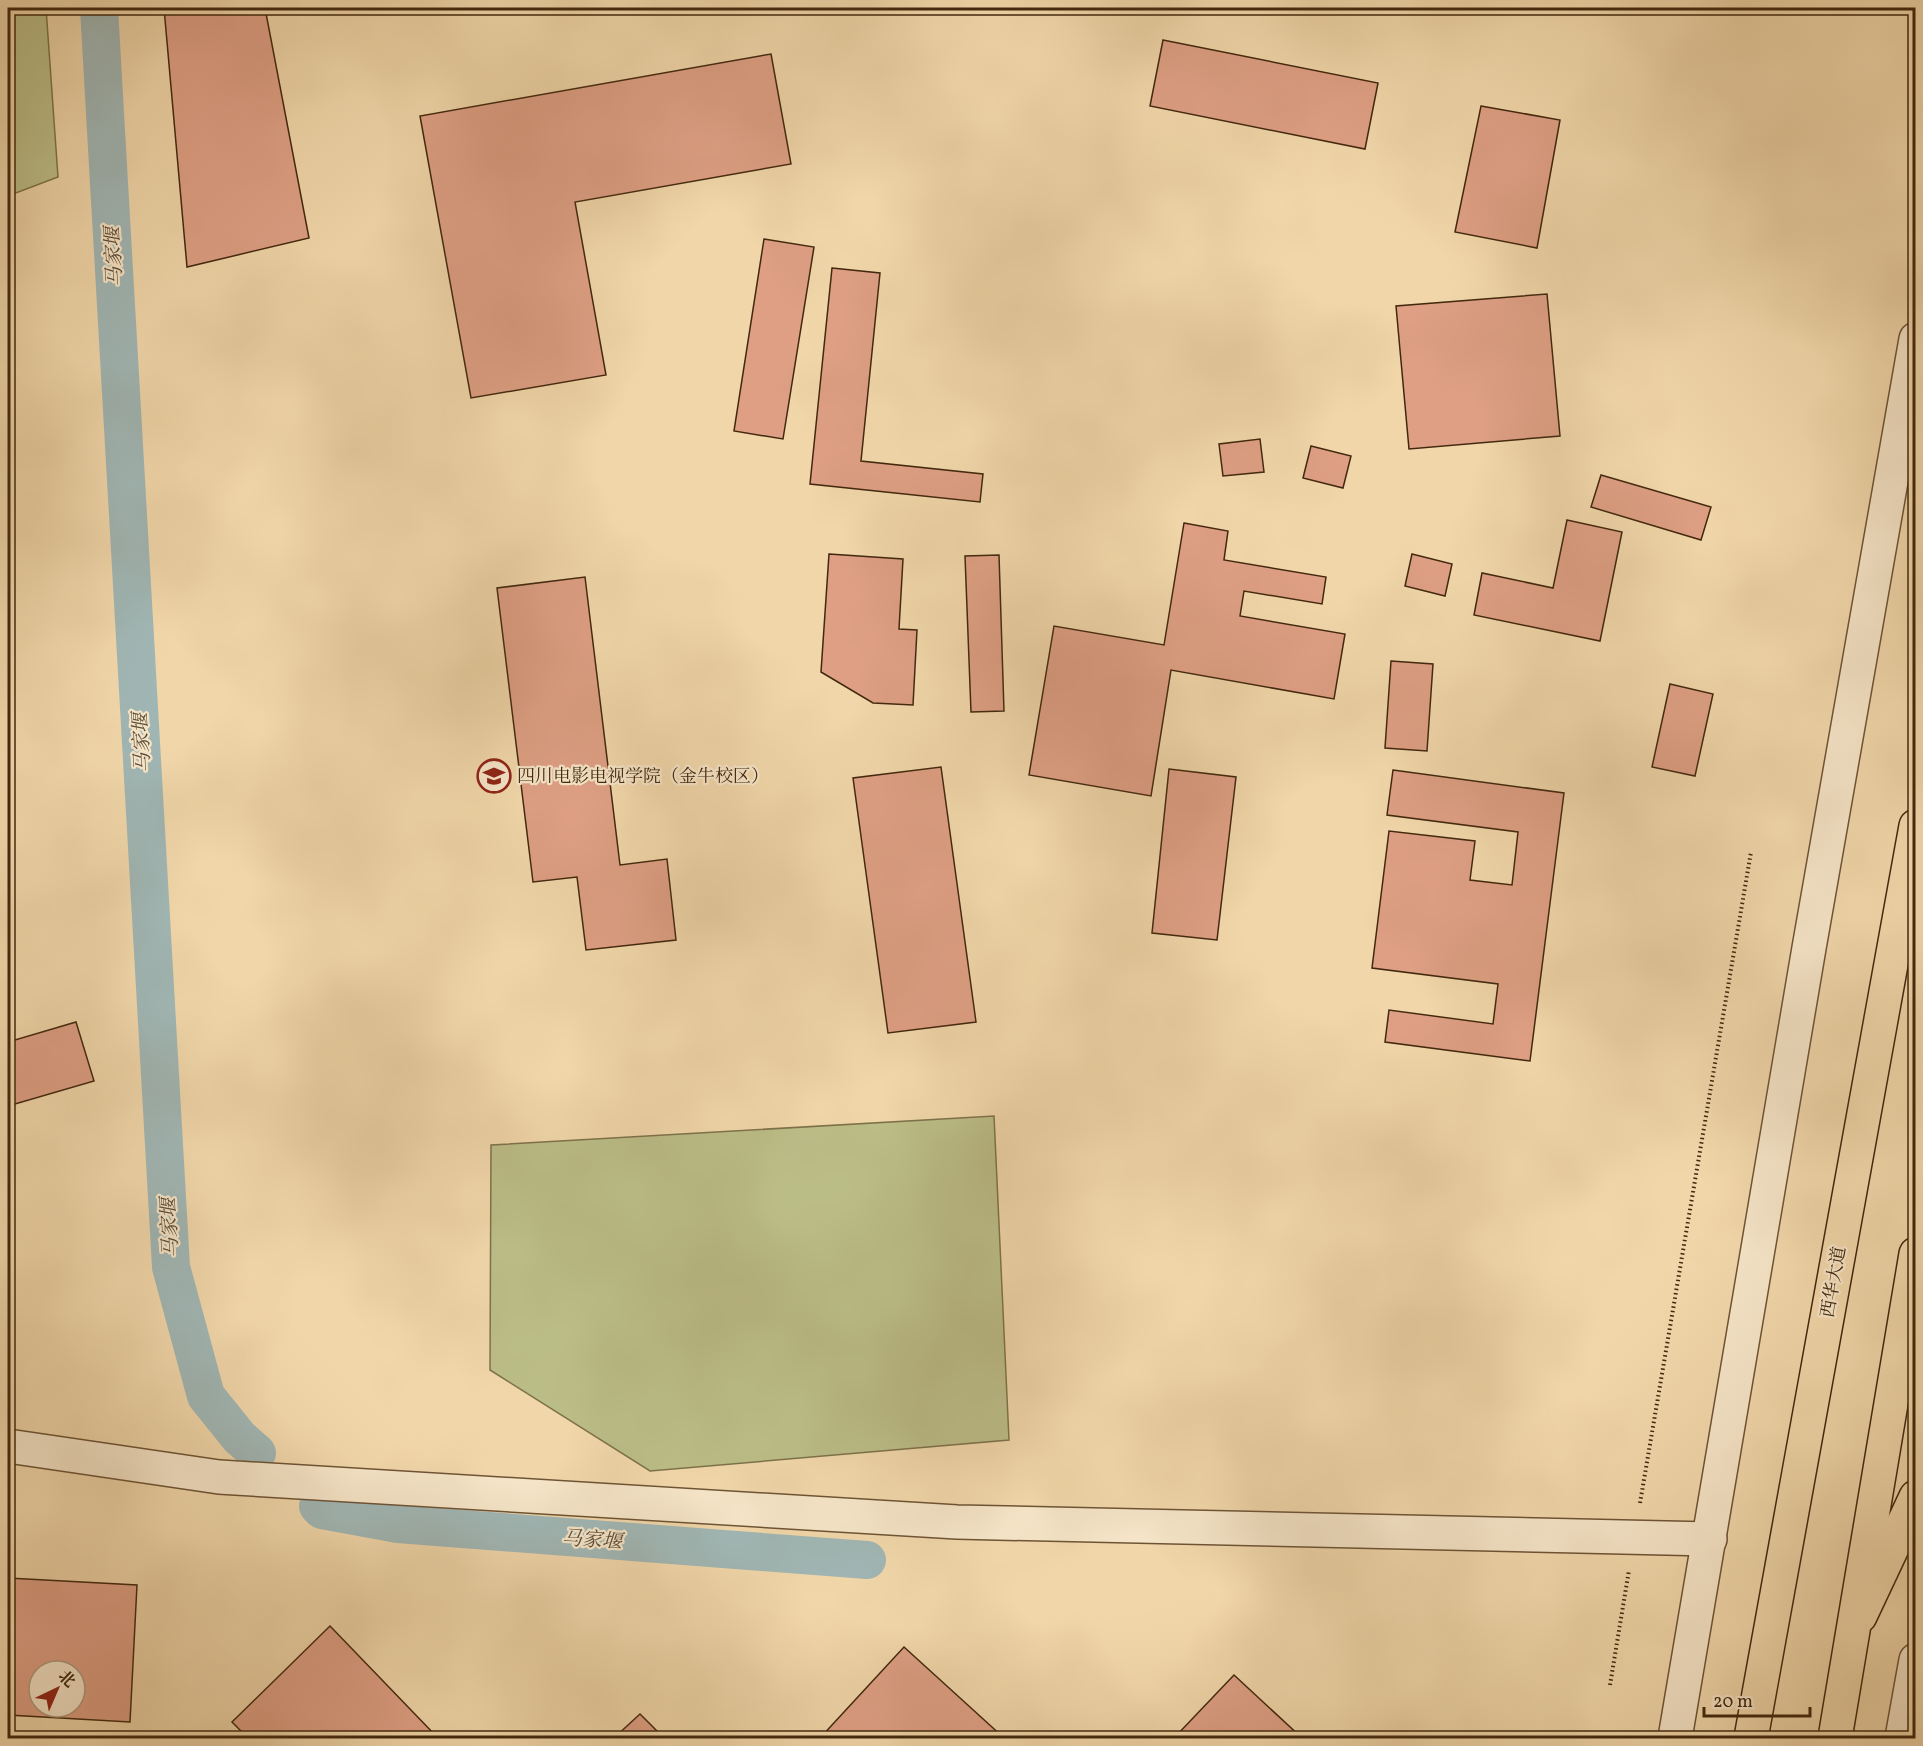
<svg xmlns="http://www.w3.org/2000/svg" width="1923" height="1746" font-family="Vollkorn,'Noto Serif SC',serif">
	<rect width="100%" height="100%" fill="#f0d6a9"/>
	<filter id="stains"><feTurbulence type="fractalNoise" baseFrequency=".00333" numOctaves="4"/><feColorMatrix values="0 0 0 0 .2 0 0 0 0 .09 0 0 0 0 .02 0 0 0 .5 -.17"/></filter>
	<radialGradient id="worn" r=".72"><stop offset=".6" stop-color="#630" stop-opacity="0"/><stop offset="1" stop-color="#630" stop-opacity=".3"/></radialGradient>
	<g fill="#bbbd87" stroke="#7e724a" stroke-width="1.5">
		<path d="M8,8H46L58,177L8,196Z"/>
		<path d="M994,1116L1009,1440L650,1471L490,1370L491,1145Z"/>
	</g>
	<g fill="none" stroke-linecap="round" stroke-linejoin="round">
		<g stroke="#a0b6b4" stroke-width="38">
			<path d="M99,8L171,1267L206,1396L239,1437L257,1453"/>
			<path d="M318,1506L322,1510L398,1524L867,1560"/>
		</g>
	</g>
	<g fill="#de9f84" stroke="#42280e" stroke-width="1.5" fill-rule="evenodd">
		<path d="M164,8H265L309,238L187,267Z"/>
		<path d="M1163,40L1378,83L1365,149L1150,106Z"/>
		<path d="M771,54L791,164L575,202L606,375L471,398L420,116Z"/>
		<path d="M1481,106L1560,120L1537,248L1455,232Z"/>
		<path d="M764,239L814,247L783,439L734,431Z"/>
		<path d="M832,268L880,273L861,461L983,474L980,502L810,484Z"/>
		<path d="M1547,294L1560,436L1409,449L1396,306Z"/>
		<path d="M1260,439L1264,472L1223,476L1219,444Z"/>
		<path d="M1311,446L1351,456L1343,488L1303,478Z"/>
		<path d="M1601,475L1711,507L1701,540L1591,507Z"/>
		<path d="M1567,520L1622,532L1600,641L1474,615L1482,573L1553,588Z"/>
		<path d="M1184,523L1228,531L1224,560L1326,577L1322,604L1244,591L1240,616L1345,634L1334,699L1171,670L1151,796L1029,775L1054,626L1164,645Z"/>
		<path d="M829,554L903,559L899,629L917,630L913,705L873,703L821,672Z"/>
		<path d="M1412,554L1452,564L1445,596L1405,586Z"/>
		<path d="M999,555L1004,711L971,712L965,556Z"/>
		<path d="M585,577L620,865L667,859L676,940L586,950L577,877L533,882L497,588Z"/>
		<path d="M1391,661L1433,664L1427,751L1385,748Z"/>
		<path d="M1670,684L1713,694L1695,776L1652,767Z"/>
		<path d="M941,767L976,1022L888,1033L853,778Z"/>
		<path d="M1169,769L1236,777L1217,940L1152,933Z"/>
		<path d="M1393,770L1564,793L1530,1061L1385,1042L1389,1010L1493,1024L1498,984L1372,968L1389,831L1475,841L1470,880L1512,885L1518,832L1387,815Z"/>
		<path d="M76,1022L94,1081L8,1106V1042Z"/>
		<path d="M8,1578L137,1585L130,1722L8,1715ZM39,1671H75V1707H39Z"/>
		<path d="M330,1626L437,1737L435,1738H248L232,1722Z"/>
		<path d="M904,1647L1004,1738H820Z"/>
		<path d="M1234,1675L1302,1738H1174Z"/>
		<path d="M640,1714L664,1738H614Z"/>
	</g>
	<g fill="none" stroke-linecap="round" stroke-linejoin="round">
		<g stroke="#6e5435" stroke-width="36">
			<g id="minor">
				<path d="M8,1446L219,1477L957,1522L1710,1539"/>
				<path d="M1675,1738L1809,948L1916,339"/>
				<path d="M1902,1738L1916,1660"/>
			</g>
		</g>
		<g stroke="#42280e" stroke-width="36">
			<path id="major" d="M1860,1616L1916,1497"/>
		</g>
		<g stroke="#42280e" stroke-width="36">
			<g id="highway">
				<path d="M1751,1738L1916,826"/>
				<path d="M1835,1738L1916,1254"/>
			</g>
		</g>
		<g stroke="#42280e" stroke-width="4" stroke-dasharray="1.5 3" stroke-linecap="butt">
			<path d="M1640,1503L1751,852"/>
			<path d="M1610,1685L1629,1570"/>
		</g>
		<use href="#minor" stroke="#f5e4c7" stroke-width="33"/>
		<use href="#major" stroke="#f0d6a9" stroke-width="33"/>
		<use href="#highway" stroke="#f0d6a9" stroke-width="33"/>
	</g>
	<defs>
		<g id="university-ring" transform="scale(1.725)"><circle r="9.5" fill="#f5e4c7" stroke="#8f2418" stroke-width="1.5"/><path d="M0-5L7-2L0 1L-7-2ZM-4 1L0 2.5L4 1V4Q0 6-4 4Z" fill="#8f2418"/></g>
	</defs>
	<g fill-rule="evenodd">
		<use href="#university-ring" x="494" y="776"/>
	</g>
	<g text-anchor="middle" stroke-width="4.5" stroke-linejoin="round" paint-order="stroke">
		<g font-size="18" fill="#42280e" stroke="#f5e4c7" text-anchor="start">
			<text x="517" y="782">四川电影电视学院（金牛校区）</text>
		</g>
		<g font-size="18" fill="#42280e" stroke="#f5e4c7">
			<text transform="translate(1833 1282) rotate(-80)" y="6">西华大道</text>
		</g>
		<g font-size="20" font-style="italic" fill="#5a4c38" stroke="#f5e4c7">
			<text transform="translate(113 257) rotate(-93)" y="7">马家堰</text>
			<text transform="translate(141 743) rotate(-93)" y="7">马家堰</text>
			<text transform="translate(169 1228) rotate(-93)" y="7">马家堰</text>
			<text transform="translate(592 1539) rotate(4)" y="7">马家堰</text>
		</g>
	</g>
	<rect width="1923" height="1746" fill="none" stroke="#f0d6a9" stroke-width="30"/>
	<rect x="9" y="9" width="1905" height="1728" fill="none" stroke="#42280e" stroke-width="3"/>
	<rect x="15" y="15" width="1893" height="1716" fill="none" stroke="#42280e" stroke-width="1.5"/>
	<g transform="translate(57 1689) rotate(44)"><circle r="28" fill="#f5e4c7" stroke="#ad997d" stroke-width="1.5"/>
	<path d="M0-4.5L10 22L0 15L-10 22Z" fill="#8f2418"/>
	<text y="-9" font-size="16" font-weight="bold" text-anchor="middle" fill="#42280e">北</text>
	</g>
	<path d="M1704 1707v9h106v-9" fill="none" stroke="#42280e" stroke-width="3"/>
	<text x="1713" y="1707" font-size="18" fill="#42280e" stroke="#f5e4c7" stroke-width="4.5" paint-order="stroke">20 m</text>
	<rect width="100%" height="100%" filter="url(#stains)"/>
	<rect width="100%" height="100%" fill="url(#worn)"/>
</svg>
